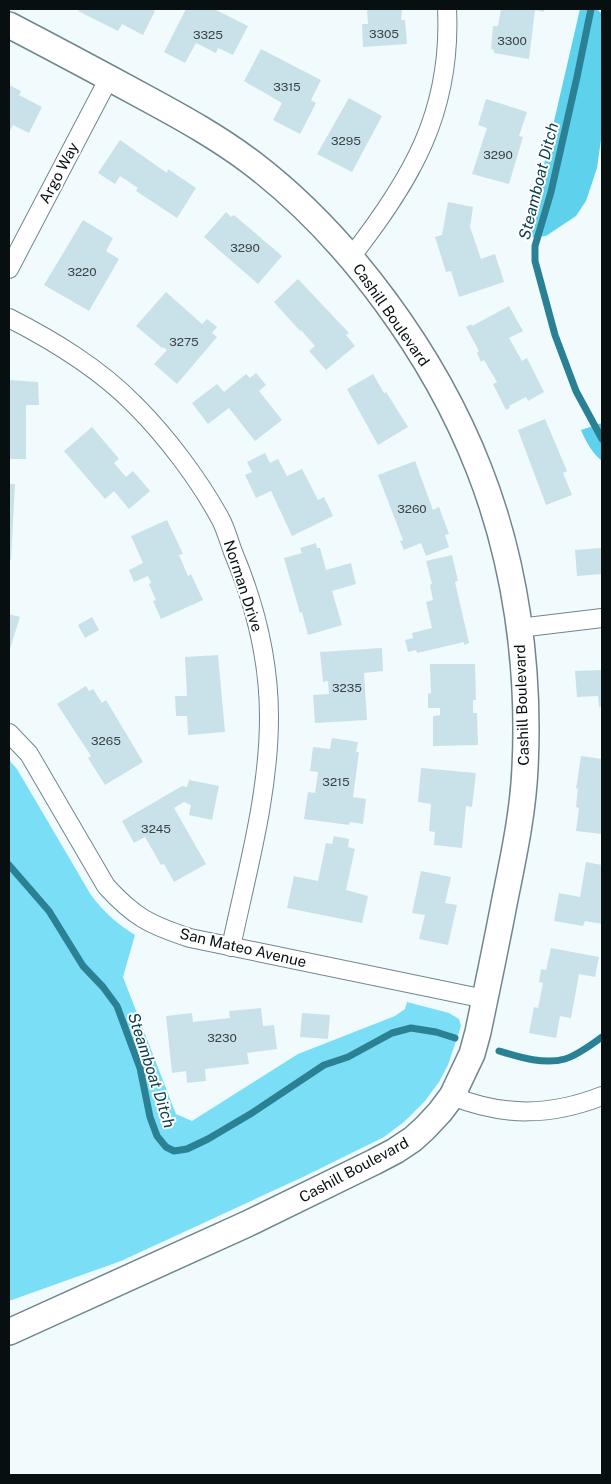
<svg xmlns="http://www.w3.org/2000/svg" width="611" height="1484" font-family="'Public Sans',sans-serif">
	<rect width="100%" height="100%" fill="#f1fbfe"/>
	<path fill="#7adef7" d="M9,760L17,769L91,895C104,912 117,924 135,935L123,977L176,1114L192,1121L298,1054L395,1016L405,1009L407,1002L449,1013L459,1019L461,1026L448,1065L439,1082L425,1101L404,1122L384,1137L303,1177L121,1261L9,1301Z"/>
	<g fill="#5ed1ec">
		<path d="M580,9H597L602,14V133L597,168L586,201L576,216L546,236L527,238Z"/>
		<path d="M602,423V461C592,453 586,442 581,430Z"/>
	</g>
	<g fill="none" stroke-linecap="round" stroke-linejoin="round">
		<g stroke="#2b8194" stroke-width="7">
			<path d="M591,9L577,77L551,192L535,246V261L555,335L576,391L602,439"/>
			<path d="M9,865L49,911L83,966L103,987L117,1006L140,1068L150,1117L157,1136L166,1147L174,1151L187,1149L208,1139L252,1113L324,1065L348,1057L392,1033L411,1028L436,1032L455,1038"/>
			<path d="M499,1051C519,1057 544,1065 565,1059C578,1055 591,1045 602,1037"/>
		</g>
	</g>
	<g fill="#c9e1e8">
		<path d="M79,9H151L155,11L143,35L122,24L118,31L78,11Z"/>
		<path d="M186,9H214L248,26L233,55L218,48L216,53L196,43L185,63L164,52Z"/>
		<path d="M367,9H402L401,20H405L407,44L363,47L362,24H368Z"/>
		<path d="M501,9H544V12L535,10L529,59L494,53V50L491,49L493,26H498Z"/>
		<path d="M261,49L321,80L311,100L316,103L300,134L273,120L282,103L244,81Z"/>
		<path d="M9,85L21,91L19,95L42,107L29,133L13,125L9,133Z"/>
		<path d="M349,98L382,116L352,172L317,154Z"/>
		<path d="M486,99L527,112L519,136L523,137L509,184L472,174L487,128L478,125Z"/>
		<path d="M120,140L167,173L168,169L196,188L177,218L136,191L138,188L120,176L115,184L98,173Z"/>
		<path d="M448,202L473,207L470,227L481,259L495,254L504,282L459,297L451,271L446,272L435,237L442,235Z"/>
		<path d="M226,212L231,217L234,215L282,256L258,284L204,237Z"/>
		<path d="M83,220L113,238L106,251L119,259L89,311L44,285Z"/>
		<path d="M298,279L349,333L346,335L355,346L326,370L309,351L315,346L301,330L300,331L274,302Z"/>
		<path d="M166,292L202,324L207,319L217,327L212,333L217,337L177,384L154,364L167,350L163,347L162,348L136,326Z"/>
		<path d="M509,306L523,331L509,338L522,361L527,358L544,392L528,401L526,397L509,406L510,408L506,410L493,384L497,382L484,360L481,362L477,353L479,351L466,327L471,324L472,326Z"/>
		<path d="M256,373L266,385L259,391L282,420L255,441L229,408L208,424L192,403L217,384L224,392L246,374L250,378Z"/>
		<path d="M373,374L384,393L386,392L408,427L378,445L347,389Z"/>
		<path d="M9,380L38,382L39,405H26V459H9Z"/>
		<path d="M545,419L567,471L563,473L572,495L546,505L518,430Z"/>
		<path d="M92,427L119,459L114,463L126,477L133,471L150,491L129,509L114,491L105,499L64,451Z"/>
		<path d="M265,453L270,463L278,459L287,476L302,469L318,500L324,497L333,516L292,536L271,491L256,498L245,475L252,472L247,462Z"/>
		<path d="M415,461L433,510L439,507L449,534L445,535L449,547L426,556L421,543L404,550L400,541L403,540L378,475Z"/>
		<path d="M9,484H15L11,560H9Z"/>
		<path d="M167,520L183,554L179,555L188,576L191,574L203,600L161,619L153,601L156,600L149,584L151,583L148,576L134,582L129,570L143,563L131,536Z"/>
		<path d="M316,543L317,548H320L326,570L351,563L356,584L332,591L342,625L308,635L302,612L300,613L284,558L302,553L300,548Z"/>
		<path d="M602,548V574L577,576L575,550Z"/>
		<path d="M452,555L458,581L455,582L469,643L464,645V642L417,653L416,650L408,652L405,640L413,638L412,633L432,628L426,602L433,600L430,585L432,584L426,561Z"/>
		<path d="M9,614L20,617L10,649H9Z"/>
		<path d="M92,617L99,630L85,638L78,625Z"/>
		<path d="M382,648L383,671L364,673L367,720L315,723L313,695L329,694L328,681L323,682L320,652Z"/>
		<path d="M218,655L225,732L188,735L187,716H176L175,696H187L185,657Z"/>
		<path d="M430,664H475L476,700H473V713H477L478,745L433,746V716L440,715V708H428V693L431,694Z"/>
		<path d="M602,670V707H599L598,696L577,697L575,671Z"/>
		<path d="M86,686L89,691L93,689L102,703L106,700L143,762L105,785L88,758L91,756L57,704Z"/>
		<path d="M332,738L358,742L356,752H359L353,797L366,799L363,824L350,822L349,825L304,819L308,792L315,793L318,772L310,771L313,747L330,749Z"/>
		<path d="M581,756L602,759V834L576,831L579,808L576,807L578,788L576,789Z"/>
		<path d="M421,768L476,773L472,807L466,806L462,848L434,845L435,832L429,831L431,804L418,802Z"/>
		<path d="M189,780L219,786L212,820L189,815L191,805L184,802L174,808L206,864L174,882L164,864L161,865L145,837L134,843L122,821L182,786L187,787Z"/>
		<path d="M334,836L349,839L348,847L355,849L346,890L368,896L362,923L287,908L294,876L318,881L326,843L332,844Z"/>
		<path d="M586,862L602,865V924L585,921L583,926L554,921L559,893L580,897Z"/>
		<path d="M421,871L451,877L445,903L457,905L448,945L419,939L425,915L412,913Z"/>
		<path d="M551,948L599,957L595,977L579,974L571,1018L560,1016L556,1038L529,1033L534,1007L538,1008L543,983L539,982L541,969L546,970Z"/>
		<path d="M261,1008L263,1026L274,1025L277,1049L247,1053L249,1064L205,1069L206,1081L187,1083L186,1071L172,1073L166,1016L192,1013L193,1022L230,1018L229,1011Z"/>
		<path d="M302,1013L330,1015L328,1039L300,1037Z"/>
	</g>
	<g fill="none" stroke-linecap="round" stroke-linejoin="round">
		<g stroke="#70868c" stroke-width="20">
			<g id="street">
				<path d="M351,257C412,179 452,111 447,9"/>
				<path d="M9,269L109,78"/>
				<path d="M9,318C54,341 99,368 135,405C167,437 200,481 221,520C226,530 229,541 233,552C255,604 269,659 269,717C269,795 247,871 231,947"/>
				<path d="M519,628L602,618"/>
				<path d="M9,733L29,754L106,886C134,917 150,925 190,938L485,999"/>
				<path d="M452,1096C504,1117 551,1116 602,1096"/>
			</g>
		</g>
		<g stroke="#70868c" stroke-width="28">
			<path id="secondary" d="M9,25C55,49 100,73 146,98C183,118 219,138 252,163C349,237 435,356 479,469C516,563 530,668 525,768C523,814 513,859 504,904C496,946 487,989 478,1032L472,1054L452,1096L440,1112L425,1128L413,1139L395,1151L374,1162L247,1224L9,1332"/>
		</g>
		<use href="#street" stroke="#fff" stroke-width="18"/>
		<use href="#secondary" stroke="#fff" stroke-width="25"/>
	</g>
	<g text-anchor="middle" stroke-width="4" stroke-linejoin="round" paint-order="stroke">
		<g font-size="12" fill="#384447">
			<text x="384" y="38">3305</text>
			<text x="208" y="39">3325</text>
			<text x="512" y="45">3300</text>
			<text x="287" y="91">3315</text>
			<text x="346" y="145">3295</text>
			<text x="498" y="159">3290</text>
			<text x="245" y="252">3290</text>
			<text x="82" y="276">3220</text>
			<text x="184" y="346">3275</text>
			<text x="412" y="513">3260</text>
			<text x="347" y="692">3235</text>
			<text x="106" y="745">3265</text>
			<text x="336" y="786">3215</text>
			<text x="156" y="833">3245</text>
			<text x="222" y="1042">3230</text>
		</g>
		<g font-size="15" fill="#070f11" stroke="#fff">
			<text transform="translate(59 173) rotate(-62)" y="5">Argo Way</text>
			<text transform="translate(391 315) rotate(55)" y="5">Cashill Boulevard</text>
			<text transform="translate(243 586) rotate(72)" y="5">Norman Drive</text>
			<text transform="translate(522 705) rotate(-92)" y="5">Cashill Boulevard</text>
			<text transform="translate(243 948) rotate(13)" y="5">San Mateo Avenue</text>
			<text transform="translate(354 1170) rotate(-28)" y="5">Cashill Boulevard</text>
		</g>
		<g font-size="16" font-style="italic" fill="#0a404b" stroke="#fff">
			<text transform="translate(538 181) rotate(-76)" y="6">Steamboat Ditch</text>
			<text transform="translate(152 1070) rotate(72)" y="6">Steamboat Ditch</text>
		</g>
	</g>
	<rect width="611" height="1484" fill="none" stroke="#070f11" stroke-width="20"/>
</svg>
